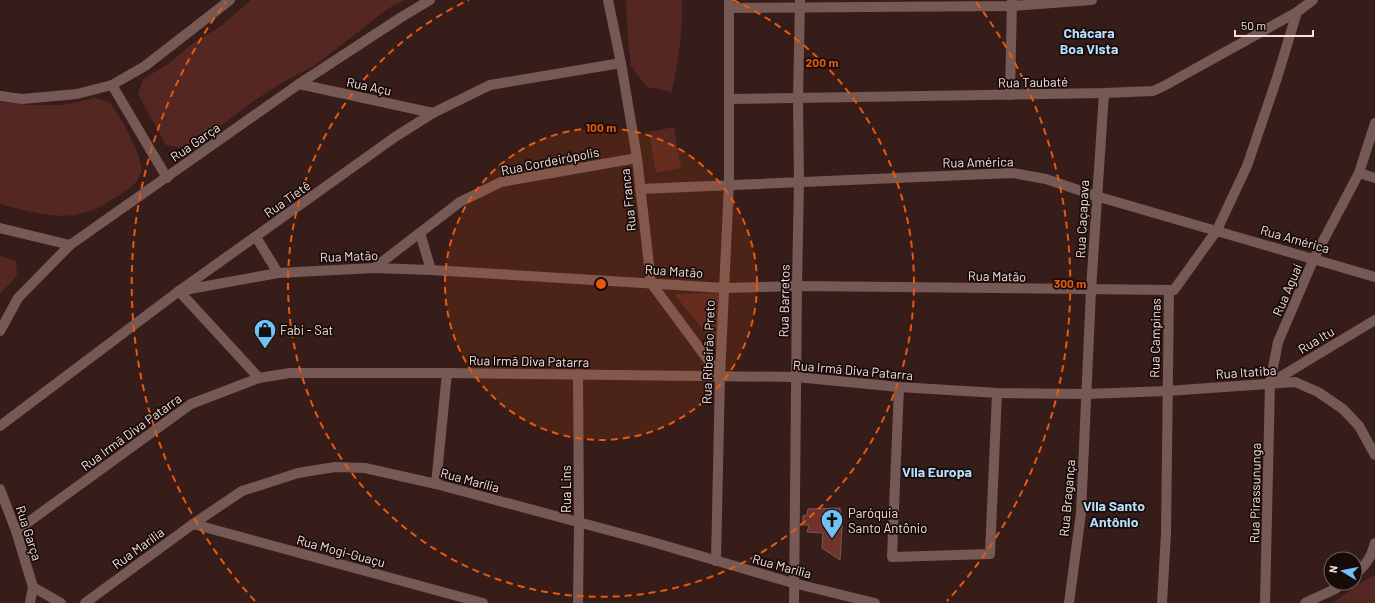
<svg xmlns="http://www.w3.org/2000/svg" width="1375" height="603" font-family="Barlow,sans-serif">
	<rect width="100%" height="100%" fill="#371d1a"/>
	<g fill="#552722">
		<path d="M251,0H405L389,8L376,18L314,66L285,81L258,98L223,124L196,141L181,148L166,145L138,94L143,79L170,63L193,43L221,26Z"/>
		<path d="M626,0H682C683,31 678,62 672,92L647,87L631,66L628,40Z"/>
		<path d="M95,98L109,102L118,115L126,128L139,156L142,171C140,175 138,181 134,184C129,190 121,194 114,198C75,226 43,215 0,204V102L32,105H64Z"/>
		<path d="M674,127L681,168L656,173L649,132Z"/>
		<path d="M0,256L16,261L17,276L0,294Z"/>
		<path d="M718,293L717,347L674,294Z"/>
		<path d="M1375,575V603H1333L1357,585Z"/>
	</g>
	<path fill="#71322c" stroke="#785955" d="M840,508L842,528L840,560L822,548L823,533L807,532L809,525H803V516L807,515L808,509Z"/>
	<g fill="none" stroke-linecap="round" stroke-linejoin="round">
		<g stroke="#765854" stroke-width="10">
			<path d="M608,0L621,63L637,158L651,283L720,376"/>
			<path d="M729,8L1012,6L1092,0"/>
			<path d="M299,84L433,113"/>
			<path d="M112,85L167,178"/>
			<path d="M1010,95L1012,0"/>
			<path d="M0,96L22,99L77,94L112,85L145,66L230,0"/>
			<path d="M729,99L1104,93L1153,91L1164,86L1297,12L1313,0"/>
			<path d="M1359,173L1375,178"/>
			<path d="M640,189L1013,173L1046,179L1096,196L1375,277"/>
			<path d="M0,228L70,245"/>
			<path d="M420,233L431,270"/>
			<path d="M256,237L278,273"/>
			<path d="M374,268L460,202L501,182L637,158"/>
			<path d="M179,291L278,273L374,268L431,270L724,288L797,286L1174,290L1217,230L1247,166L1277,78L1297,12"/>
			<path d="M179,291L259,378"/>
			<path d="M0,331L18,298L70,245L299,84L400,18L430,0"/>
			<path d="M1272,382L1375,320"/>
			<path d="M899,387L892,557L990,554L997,393"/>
			<path d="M0,426L179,291L395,137L433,113L490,85L621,63"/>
			<path d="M436,484L447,373"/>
			<path d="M0,489L16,531L33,587L30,603"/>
			<path d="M193,524L483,603"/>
			<path d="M16,531L191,404L259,378L290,373H447L796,377L899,387L997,393L1087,394L1167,391L1295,382L1318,392L1343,409L1359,426L1375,455"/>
			<path d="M716,561L720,376L729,184V0"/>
			<path d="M1355,574C1365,567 1372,555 1375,543"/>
			<path d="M33,587L61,603"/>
			<path d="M85,603L193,524L242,491L298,473L335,467L365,468L436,484L649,541L793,583L875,603"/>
			<path d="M578,603L579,523L578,374"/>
			<path d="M794,603L797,286L799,182L798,99L800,0"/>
			<path d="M1069,603L1081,513L1091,290L1104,93"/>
			<path d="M1162,603L1166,534L1169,290"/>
			<path d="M1265,603L1270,383L1278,342L1314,258L1359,173L1375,123"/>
			<path d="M1305,603L1335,589L1343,583"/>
		</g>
	</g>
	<circle cx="601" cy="284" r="156" fill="#e8590c" fill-opacity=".12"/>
	<g fill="none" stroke="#e8590c" stroke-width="2" stroke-dasharray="7 5">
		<circle cx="601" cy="284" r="156"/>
		<path d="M733 0A313 313 0 1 1 469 0"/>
		<path d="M255 601A469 469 0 0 1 226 2M976 2A469 469 0 0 1 947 601"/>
	</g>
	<defs>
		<g id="shop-pin" transform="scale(1.15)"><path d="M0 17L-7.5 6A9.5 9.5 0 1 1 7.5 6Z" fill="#70c2f4" stroke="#170b0a"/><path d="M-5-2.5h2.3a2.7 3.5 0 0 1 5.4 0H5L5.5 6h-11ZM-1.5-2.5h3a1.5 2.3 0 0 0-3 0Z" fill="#111"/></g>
		<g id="church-pin" transform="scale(1.15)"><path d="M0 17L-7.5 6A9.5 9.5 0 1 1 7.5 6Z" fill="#70c2f4" stroke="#170b0a"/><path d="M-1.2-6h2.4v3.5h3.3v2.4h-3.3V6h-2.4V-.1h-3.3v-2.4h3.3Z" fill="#111"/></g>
	</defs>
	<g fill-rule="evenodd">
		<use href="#shop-pin" x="265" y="330"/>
		<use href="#church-pin" x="832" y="520"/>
	</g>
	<g text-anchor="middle" stroke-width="3.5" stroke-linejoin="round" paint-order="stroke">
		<g font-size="13" fill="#f3e0de" stroke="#170b0a">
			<text transform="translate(1033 82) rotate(-1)" y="5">Rua Taubaté</text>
			<text transform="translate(369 86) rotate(12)" y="5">Rua Açu</text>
			<text transform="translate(195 142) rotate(-35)" y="5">Rua Garça</text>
			<text transform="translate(550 161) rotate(-11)" y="5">Rua Cordeirópolis</text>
			<text transform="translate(978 162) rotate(-1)" y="5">Rua América</text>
			<text transform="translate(287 199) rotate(-35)" y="5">Rua Tietê</text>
			<text transform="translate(628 200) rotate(-96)" y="5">Rua Franca</text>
			<text transform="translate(1082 219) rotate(-87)" y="5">Rua Caçapava</text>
			<text transform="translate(1295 239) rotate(16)" y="5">Rua América</text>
			<text transform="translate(349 256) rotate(-2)" y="5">Rua Matão</text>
			<text transform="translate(674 271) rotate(4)" y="5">Rua Matão</text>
			<text transform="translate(997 276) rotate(1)" y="5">Rua Matão</text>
			<text transform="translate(1287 290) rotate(-67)" y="5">Rua Aguaí</text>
			<text transform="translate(784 301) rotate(-89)" y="5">Rua Barretos</text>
			<text transform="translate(1155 338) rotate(-89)" y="5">Rua Campinas</text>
			<text transform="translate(1316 340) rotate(-31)" y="5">Rua Itu</text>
			<text transform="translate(708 352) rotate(-88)" y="5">Rua Ribeirão Preto</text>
			<text transform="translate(529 361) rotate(1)" y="5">Rua Irmã Diva Patarra</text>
			<text transform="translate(853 370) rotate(5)" y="5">Rua Irmã Diva Patarra</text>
			<text transform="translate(1246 372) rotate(-4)" y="5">Rua Itatiba</text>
			<text transform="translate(131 432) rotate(-36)" y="5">Rua Irmã Diva Patarra</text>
			<text transform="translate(470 480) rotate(15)" y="5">Rua Marília</text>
			<text transform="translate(566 489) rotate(-90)" y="5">Rua Lins</text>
			<text transform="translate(1255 493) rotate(-89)" y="5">Rua Pirassununga</text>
			<text transform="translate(1067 498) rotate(-85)" y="5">Rua Bragança</text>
			<text transform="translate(29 533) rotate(72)" y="5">Rua Garça</text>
			<text transform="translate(138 548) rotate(-36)" y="5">Rua Marília</text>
			<text transform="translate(341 551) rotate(15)" y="5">Rua Mogi-Guaçu</text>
			<text transform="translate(782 566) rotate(15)" y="5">Rua Marília</text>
		</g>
		<g font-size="13" fill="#f3e0de" stroke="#170b0a" text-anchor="start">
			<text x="280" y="335">Fabi - Sat</text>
			<text x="848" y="518">Paróquia<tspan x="848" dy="15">Santo Antônio</tspan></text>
		</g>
		<g font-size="14" font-weight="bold" fill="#b5e0fd" stroke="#170b0a">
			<text x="1089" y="38">Chácara<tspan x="1089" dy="16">Boa Vista</tspan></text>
			<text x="937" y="477">Vila Europa</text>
			<text x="1114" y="511">Vila Santo<tspan x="1114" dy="16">Antônio</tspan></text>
		</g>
	</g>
	<circle cx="601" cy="284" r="6" fill="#e8590c" stroke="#170b0a" stroke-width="2"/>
	<g font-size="12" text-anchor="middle" font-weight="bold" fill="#e8590c" stroke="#170b0a" stroke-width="3.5" stroke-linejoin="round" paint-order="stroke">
		<text x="822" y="67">200 m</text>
		<text x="601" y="132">100 m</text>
		<text x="1070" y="288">300 m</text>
	</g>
	<g transform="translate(1343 571) rotate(280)"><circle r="19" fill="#170b0a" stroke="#6f605f"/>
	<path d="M0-3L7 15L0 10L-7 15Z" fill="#70c2f4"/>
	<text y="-6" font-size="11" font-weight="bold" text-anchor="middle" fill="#f3e0de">N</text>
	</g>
	<path d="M1235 30v6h78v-6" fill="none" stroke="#f3e0de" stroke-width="2"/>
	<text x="1241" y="30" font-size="12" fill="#f3e0de" stroke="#170b0a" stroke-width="3" paint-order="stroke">50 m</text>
</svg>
